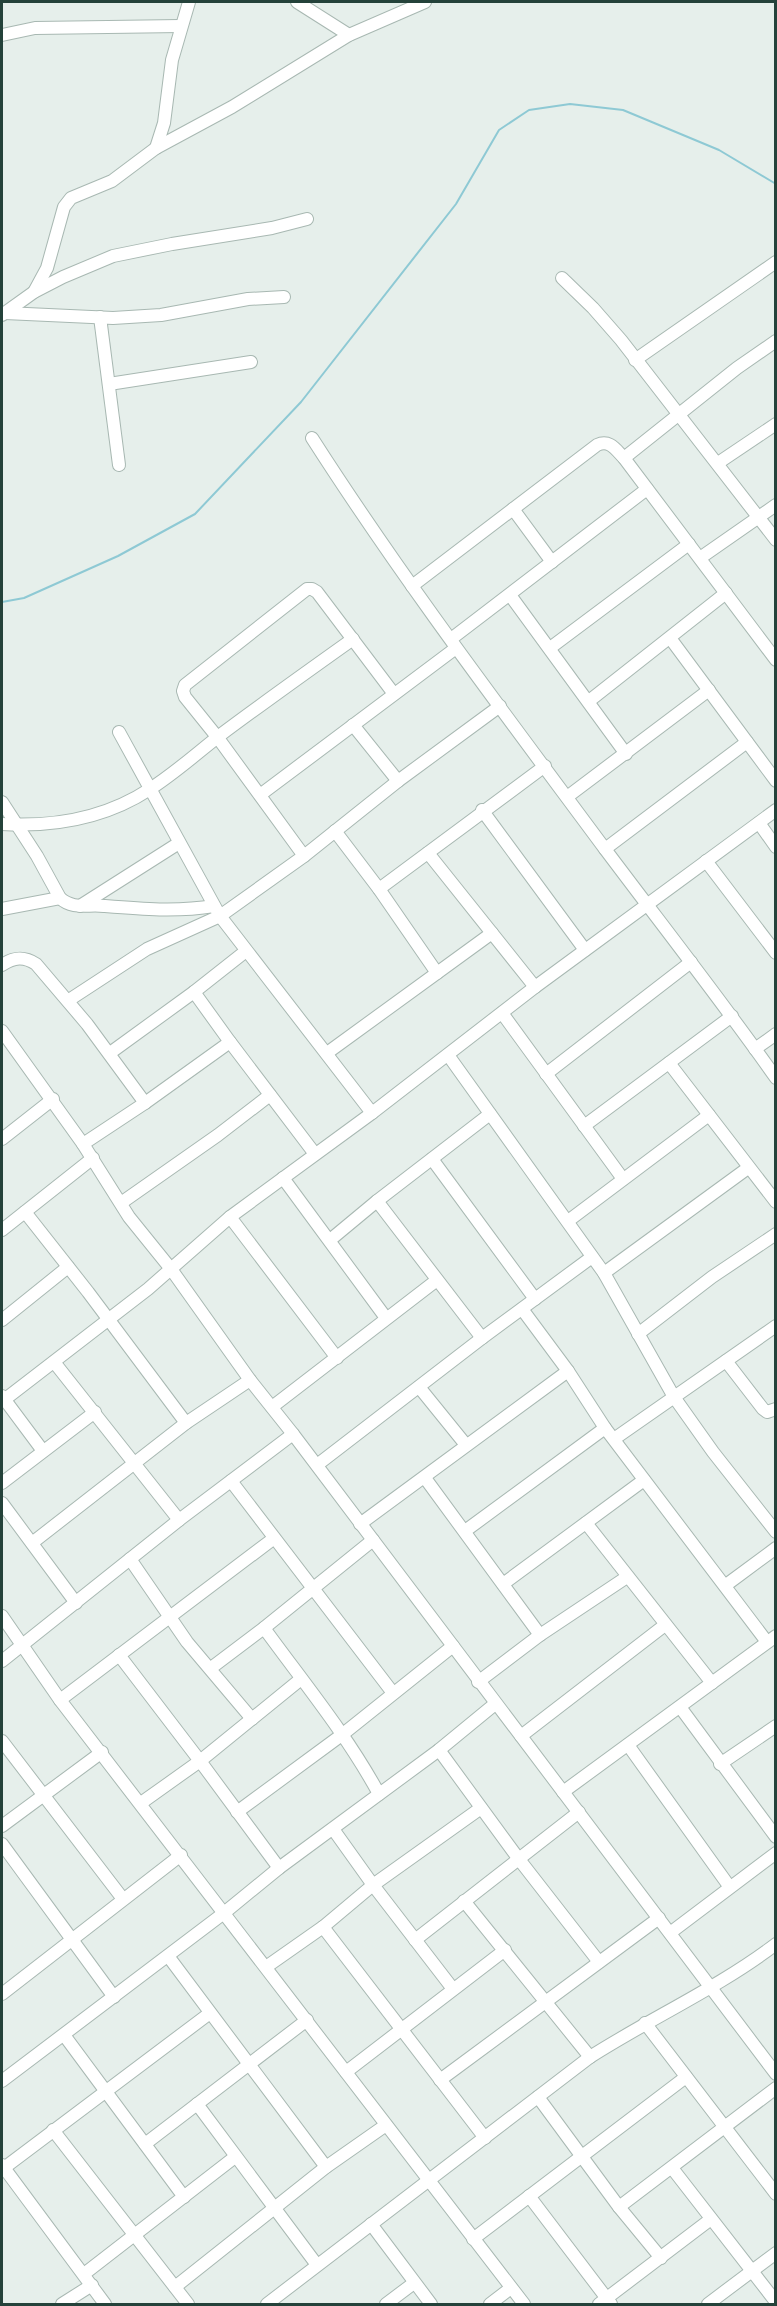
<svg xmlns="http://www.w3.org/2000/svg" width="777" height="2306" font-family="Manrope,sans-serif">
	<rect width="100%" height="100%" fill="#e6efeb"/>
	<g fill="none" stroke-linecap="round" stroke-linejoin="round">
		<path stroke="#8ec9d4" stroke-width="2" d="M2,602L24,598L118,556L195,514L301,402L456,204L499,130L529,110L570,104L623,110L719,150L776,184"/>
		<g stroke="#a8b8b2" stroke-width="14">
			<g id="minor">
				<path d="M297,2L349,35"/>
				<path d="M2,35L35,28L181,26"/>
				<path d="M156,148L164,123L172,60L189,2"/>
				<path d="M562,278L593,308L621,340L776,540"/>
				<path d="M34,292L47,268L64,207L71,198L112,181L156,148L232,107L349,35L425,2"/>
				<path d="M5,313L113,318L161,315L248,299L284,297"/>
				<path d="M2,315L34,292L63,277L113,256L172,244L272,228L307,219"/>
				<path d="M100,317L119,465"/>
				<path d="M635,360L776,262"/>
				<path d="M109,384L251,362"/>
				<path d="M312,438C403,580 505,714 605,849C662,925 721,1000 776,1078"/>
				<path d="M624,458L737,368L776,341"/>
				<path d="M718,463L776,424"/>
				<path d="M513,509L552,562"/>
				<path d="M700,558L776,505"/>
				<path d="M412,586L597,445C610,439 616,450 624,458L776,660"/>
				<path d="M510,595L626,754"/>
				<path d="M670,638L776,781"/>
				<path d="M451,639L647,489"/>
				<path d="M550,648L689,544"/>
				<path d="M589,701L726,593"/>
				<path d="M353,725L398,781"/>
				<path d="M119,732L220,916L372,1113"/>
				<path d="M260,795L456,648"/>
				<path d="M567,797L709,690"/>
				<path d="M2,802L37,856L60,898C73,910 88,904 104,906C141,909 177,912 214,906"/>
				<path d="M482,810L585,950"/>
				<path d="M759,823L776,847"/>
				<path d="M2,824C53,827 106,818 150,789C175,773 196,754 219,736C263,703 308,671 353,639"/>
				<path d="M335,831L379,889L437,973"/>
				<path d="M605,849L747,742"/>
				<path d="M428,853L535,987"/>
				<path d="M304,856L218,738L185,697L183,691L185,685L307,589H312L317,592L394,694"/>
				<path d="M706,861L776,953"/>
				<path d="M379,889L545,766"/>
				<path d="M80,906L179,843"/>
				<path d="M2,909L60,898"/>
				<path d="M2,965C14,957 24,956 36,964L87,1024L145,1103"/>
				<path d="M194,992L230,1042L315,1154"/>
				<path d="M69,1000L147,949L220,916L304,856L398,781L500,706"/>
				<path d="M502,1013L623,1179"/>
				<path d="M2,1031L83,1144"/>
				<path d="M230,1042L145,1103L83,1144L129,1217L171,1269L250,1380L293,1434L776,2074"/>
				<path d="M755,1049L776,1034"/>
				<path d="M110,1053L194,992L246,951"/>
				<path d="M327,1053L492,933"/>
				<path d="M448,1055L604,1273L674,1397L713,1452L776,1532"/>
				<path d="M669,1063L776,1202"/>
				<path d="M546,1074L691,962"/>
				<path d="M584,1126L732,1016"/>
				<path d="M2,1139L53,1099"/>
				<path d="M432,1159L535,1299"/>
				<path d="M283,1178L386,1318"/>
				<path d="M377,1201L482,1338"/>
				<path d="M121,1203L218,1135L270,1095"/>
				<path d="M25,1212L88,1292L186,1423"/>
				<path d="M230,1217L337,1358"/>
				<path d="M568,1221L709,1115"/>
				<path d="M2,1230L93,1158"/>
				<path d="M330,1240L377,1201L490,1114"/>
				<path d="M604,1273L748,1168"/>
				<path d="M522,1309L568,1371L605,1428L767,1642"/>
				<path d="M2,1320L68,1267"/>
				<path d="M638,1334L712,1277L776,1234"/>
				<path d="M726,1361L763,1409L767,1412L776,1409"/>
				<path d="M54,1362L179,1520"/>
				<path d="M419,1387L466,1445"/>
				<path d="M2,1396L43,1451"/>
				<path d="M4,1400L148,1289L230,1217L372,1113L535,987L776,810"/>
				<path d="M272,1407L437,1280"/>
				<path d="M614,1439L776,1326"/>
				<path d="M317,1465L482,1338L592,1257"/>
				<path d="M425,1478L540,1635"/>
				<path d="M231,1481L393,1693"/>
				<path d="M2,1483L95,1412"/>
				<path d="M2,1503L76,1603"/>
				<path d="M586,1523L712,1683"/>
				<path d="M360,1524L568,1371"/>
				<path d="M465,1531L605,1428"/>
				<path d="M32,1543L186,1423L250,1380"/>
				<path d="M130,1559L187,1642L252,1719"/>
				<path d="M503,1584L644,1480"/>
				<path d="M726,1585L776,1548"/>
				<path d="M2,1616L60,1700L524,2304"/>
				<path d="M264,1628C304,1683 347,1735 379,1794"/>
				<path d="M119,1655L200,1761L279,1868"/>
				<path d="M2,1661L179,1520L293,1434"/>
				<path d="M211,1668L264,1628L373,1540"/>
				<path d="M478,1682L540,1635L627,1577"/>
				<path d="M60,1700L273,1539"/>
				<path d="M680,1707L776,1837"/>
				<path d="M521,1736L665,1625"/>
				<path d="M2,1741L123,1899"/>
				<path d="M628,1745L729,1886"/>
				<path d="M439,1750L518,1858L599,1962"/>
				<path d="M720,1764L776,1726"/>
				<path d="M563,1792L776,1636"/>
				<path d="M141,1803L200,1761L301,1679"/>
				<path d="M237,1812L343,1734L453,1646"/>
				<path d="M2,1826L102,1752"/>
				<path d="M333,1829L373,1885L453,1989"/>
				<path d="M2,1844L114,1997"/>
				<path d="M464,1901L590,2057"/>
				<path d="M323,1927L485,2138"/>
				<path d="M670,1933L776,1853"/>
				<path d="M415,1940L579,1812"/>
				<path d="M168,1956L326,2167"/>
				<path d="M266,1967L323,1927L373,1885L481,1808"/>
				<path d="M2,1994L181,1855"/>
				<path d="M645,2023L776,2194"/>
				<path d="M64,2035L184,2197"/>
				<path d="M346,2072L505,1950"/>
				<path d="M440,2080L659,1918"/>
				<path d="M2,2081L224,1913L279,1868L439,1750L495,1704"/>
				<path d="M538,2097L619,2207L661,2258"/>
				<path d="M197,2104L317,2265"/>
				<path d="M53,2130L188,2304"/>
				<path d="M145,2144L307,2020"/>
				<path d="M2,2165L105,2304"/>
				<path d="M4,2168L210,2013"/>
				<path d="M672,2168L776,2302"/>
				<path d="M529,2196L611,2304"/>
				<path d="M619,2207L776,2088"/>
				<path d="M371,2224L431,2304"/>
				<path d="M473,2239L686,2077"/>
				<path d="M84,2274L235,2157"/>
				<path d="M175,2287L326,2167L386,2125"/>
				<path d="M62,2304L92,2285"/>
				<path d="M267,2304L590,2057C651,2018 718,1988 776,1944"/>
				<path d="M386,2304L414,2283"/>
				<path d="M490,2304L511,2288"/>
				<path d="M599,2304L711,2219"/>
				<path d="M708,2304L776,2253"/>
			</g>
		</g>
		<use href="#minor" stroke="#fff" stroke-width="12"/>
	</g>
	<rect width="777" height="2306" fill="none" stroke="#24423a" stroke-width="6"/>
</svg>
